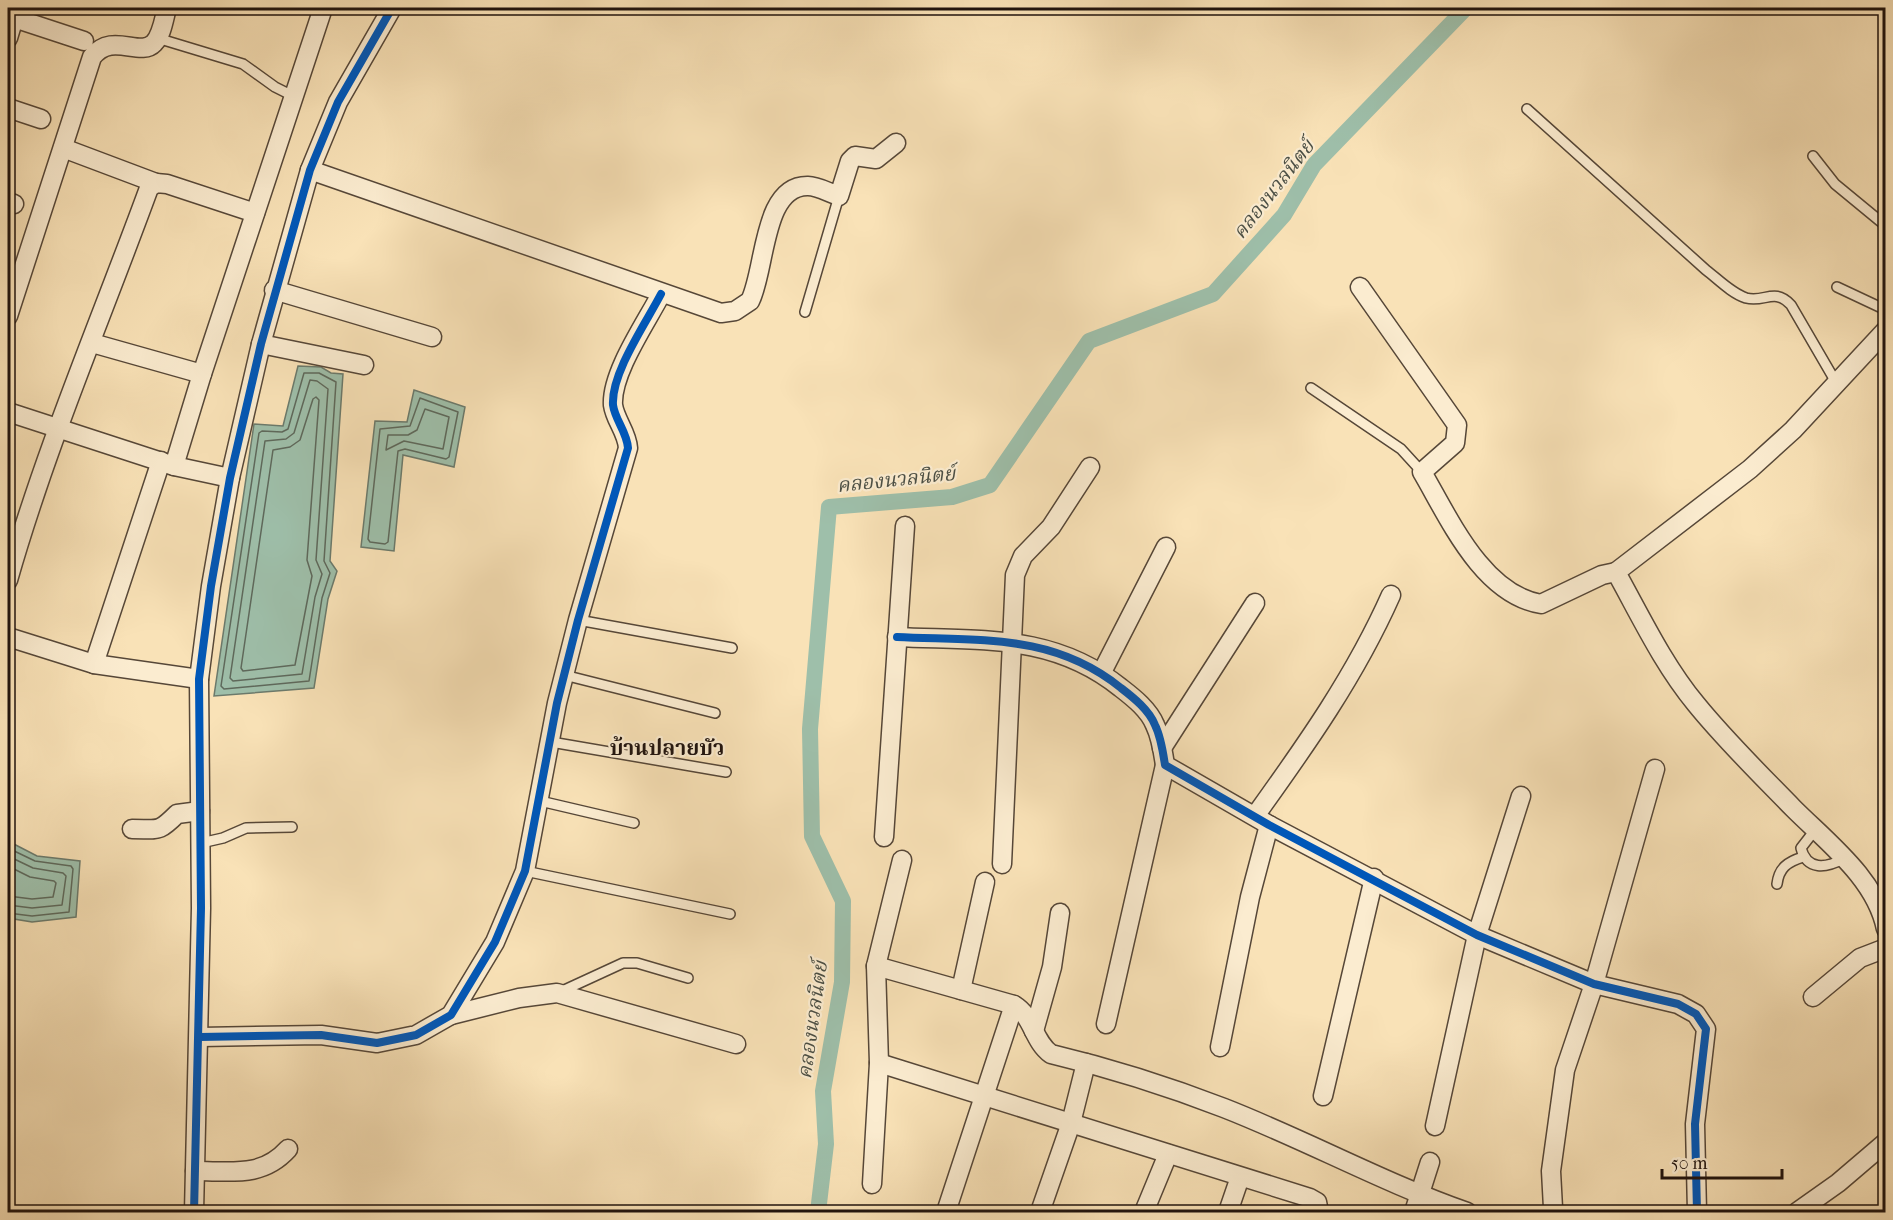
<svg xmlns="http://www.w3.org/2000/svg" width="1893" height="1220" font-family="'IM FELL French Canon','Noto Serif Thai',serif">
	<rect width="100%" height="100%" fill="#f9e2b7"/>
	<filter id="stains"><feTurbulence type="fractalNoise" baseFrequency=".00333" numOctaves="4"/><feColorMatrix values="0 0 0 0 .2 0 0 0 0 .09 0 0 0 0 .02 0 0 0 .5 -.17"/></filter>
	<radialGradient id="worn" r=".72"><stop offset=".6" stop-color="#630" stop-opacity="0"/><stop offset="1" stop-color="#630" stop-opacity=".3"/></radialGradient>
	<g fill="#9ebfaa" stroke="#6b7a6c" stroke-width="1.5">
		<path d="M298,366L321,367L331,373L343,374L330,561L337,571L328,599L314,688L214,696L254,424L283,426Z"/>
		<path d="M414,390L465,407L454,467L403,455L394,551L361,547L375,421L407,422Z"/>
		<path d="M8,841L37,856L80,861L76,917L32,922L8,918Z"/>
	</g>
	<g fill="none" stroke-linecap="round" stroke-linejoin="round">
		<g stroke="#5e695c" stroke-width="1.5">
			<path d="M304,373H319L336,382L324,561L330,573L322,598L309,681L224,689L221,686L259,433L262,431L282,432L288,429Z"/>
			<path d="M310,380L317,381L328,389L316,560L322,574L315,597L302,674L233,681L230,678L265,441L286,439L294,433Z"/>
			<path d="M316,397L319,400L307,560L312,576L295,665L243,671L241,668L273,450L290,447L300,440L313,399Z"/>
			<path d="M420,398L458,412L449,457L446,459L405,449L398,451L388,542L385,544L370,542L368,539L380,429L410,426Z"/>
			<path d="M425,409L449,417L443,449L404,441L386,450L388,435H408L417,430Z"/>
			<path d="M8,848L35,861L71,866L73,869L69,912L32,916L8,913"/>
			<path d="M8,856L33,868L63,873L66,876L62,905L32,908L8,905"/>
			<path d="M8,866L30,877L54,881L56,883L53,897L32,899L8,896"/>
		</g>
		<path stroke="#9ebfaa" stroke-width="16" d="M818,1212L826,1144L823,1091L842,982L843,901L812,836L810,729L829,507L952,497L990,485L1089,341L1213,294L1284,215L1314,165L1466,8"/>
		<g stroke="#564738" stroke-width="12">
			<g id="service">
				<path d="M157,38L243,64L275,87L293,96"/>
				<path d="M1527,109L1706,270C1718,279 1731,293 1746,298C1765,303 1774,287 1791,305L1837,384"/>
				<path d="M1813,156L1835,184L1886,226"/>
				<path d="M1837,287L1886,310"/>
				<path d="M805,312L839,196"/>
				<path d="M1311,388L1401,449L1422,472"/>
				<path d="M578,620L732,648"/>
				<path d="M564,675L715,713"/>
				<path d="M551,742L726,772"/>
				<path d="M540,801L634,823"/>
				<path d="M1815,830L1801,848C1807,871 1826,868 1843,859"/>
				<path d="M201,843L223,838L246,828L292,827"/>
				<path d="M525,871L730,914"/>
				<path d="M1777,884C1779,868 1787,862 1803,857"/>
				<path d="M560,992L623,963H637L688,978"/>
			</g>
		</g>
		<g stroke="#564738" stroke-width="21">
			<g id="minor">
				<path d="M14,18L84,41"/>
				<path d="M8,38L17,8"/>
				<path d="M8,108L41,119"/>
				<path d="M63,148L156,183"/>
				<path d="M310,170L721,313L735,311L750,301C766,270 762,185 808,186C818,186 829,193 839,196L850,161L855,156L876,159L896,143"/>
				<path d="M8,202L14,204"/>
				<path d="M1360,287L1457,425L1455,443L1422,472C1449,518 1482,594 1541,604L1602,575L1616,572"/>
				<path d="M274,290L432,337"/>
				<path d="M8,316L92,57C112,31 140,58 154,43C162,35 164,18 167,8"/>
				<path d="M1886,330L1793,430L1750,469L1616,572C1641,617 1663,664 1696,704C1726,741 1760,774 1793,808C1828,843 1876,879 1886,929"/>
				<path d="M92,343L202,374"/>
				<path d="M261,344L364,365"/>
				<path d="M8,412L174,466L230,478"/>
				<path d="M174,466L202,374L323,8"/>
				<path d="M8,580C46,447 101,319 149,188L156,183L167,184L255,213"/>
				<path d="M8,637L94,664L199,679"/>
				<path d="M897,637C980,641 1053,633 1121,688C1134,698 1149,710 1155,725C1161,737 1163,752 1165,765L1269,825L1477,935L1594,984L1678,1004L1696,1014L1706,1029L1695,1124L1697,1212"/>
				<path d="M94,664L161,461"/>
				<path d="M1102,672L1166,547"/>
				<path d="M1162,748L1255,603"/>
				<path d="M1255,816C1306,745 1355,676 1391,595"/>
				<path d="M132,829C159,829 158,833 177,814L200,811"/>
				<path d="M884,837L905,526"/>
				<path d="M1002,864L1015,575L1023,556L1051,527L1090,467"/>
				<path d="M876,966L1014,1005C1033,1016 1033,1041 1051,1054C1110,1068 1167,1086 1224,1108C1306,1140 1384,1183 1467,1212"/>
				<path d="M961,990L985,882"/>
				<path d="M1813,997L1860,958L1886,948"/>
				<path d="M451,1015L519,998L557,993L736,1044"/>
				<path d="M1106,1024L1165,765"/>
				<path d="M1034,1031L1052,967L1060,913"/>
				<path d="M200,1037L321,1035L377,1043L416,1035L451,1015L495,942L525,871L557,703L578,620L628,448C627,432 615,420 613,405C611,373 646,323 661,294"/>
				<path d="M1220,1047L1250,897L1269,825"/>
				<path d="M879,1063L1310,1198L1317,1202L1319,1212"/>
				<path d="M1323,1096L1374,878"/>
				<path d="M1435,1126L1477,935L1521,796"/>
				<path d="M195,1171C231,1171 262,1178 288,1149"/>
				<path d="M872,1184L879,1063L876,966L902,860"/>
				<path d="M1553,1208L1551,1171L1565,1070L1594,984L1655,769"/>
				<path d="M194,1212L201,908L199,679L211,586L230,478L261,344L310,170L338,102L392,8"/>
				<path d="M946,1212L1014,1005"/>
				<path d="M1040,1212L1071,1123L1086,1063"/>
				<path d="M1144,1212L1168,1154"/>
				<path d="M1228,1212L1240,1177"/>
				<path d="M1414,1212L1430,1162"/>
				<path d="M1797,1212L1838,1183L1886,1142"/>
			</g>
		</g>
		<use href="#service" stroke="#fbecd0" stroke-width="9"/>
		<use href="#minor" stroke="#fbecd0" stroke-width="18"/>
		<g stroke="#fbecd0" stroke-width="11">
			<g id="cycleway">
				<path d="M897,637C980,641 1053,633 1121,688C1134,698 1149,710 1155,725C1161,737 1163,752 1165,765L1269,825L1477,935L1594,984L1678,1004L1696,1014L1706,1029L1695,1124L1697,1212"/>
				<path d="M200,1037L321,1035L377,1043L416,1035L451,1015L495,942L525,871L557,703L578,620L628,448C627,432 615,420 613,405C611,373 646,323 661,294"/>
				<path d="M194,1212L201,908L199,679L211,586L230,478L261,344L310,170L338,102L392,8"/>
			</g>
		</g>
		<use href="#cycleway" stroke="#0057b8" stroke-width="8"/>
	</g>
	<g text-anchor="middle" stroke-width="4.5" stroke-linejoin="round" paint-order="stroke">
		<g font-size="20" font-style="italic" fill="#4b4f45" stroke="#fbecd0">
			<text transform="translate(1273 189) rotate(-52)" y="7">คลองนวลนิตย์</text>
			<text transform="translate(896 479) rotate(-6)" y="7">คลองนวลนิตย์</text>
			<text transform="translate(812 1020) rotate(-82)" y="7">คลองนวลนิตย์</text>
		</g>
		<g font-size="21" font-weight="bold" fill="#1f130e" stroke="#fbecd0">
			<text x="667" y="755">บ้านปลายบัว</text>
		</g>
	</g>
	<rect width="1893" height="1220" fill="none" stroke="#f9e2b7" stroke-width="30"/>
	<rect x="9" y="9" width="1875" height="1202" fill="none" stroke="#1f130e" stroke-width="3"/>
	<rect x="15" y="15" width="1863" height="1190" fill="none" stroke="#1f130e" stroke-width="1.5"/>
	<path d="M1662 1169v9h120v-9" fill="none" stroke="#1f130e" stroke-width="3"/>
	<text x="1671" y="1169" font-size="18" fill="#1f130e" stroke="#fbecd0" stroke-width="4.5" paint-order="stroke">50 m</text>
	<rect width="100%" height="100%" filter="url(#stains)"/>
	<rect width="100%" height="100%" fill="url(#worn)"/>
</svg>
